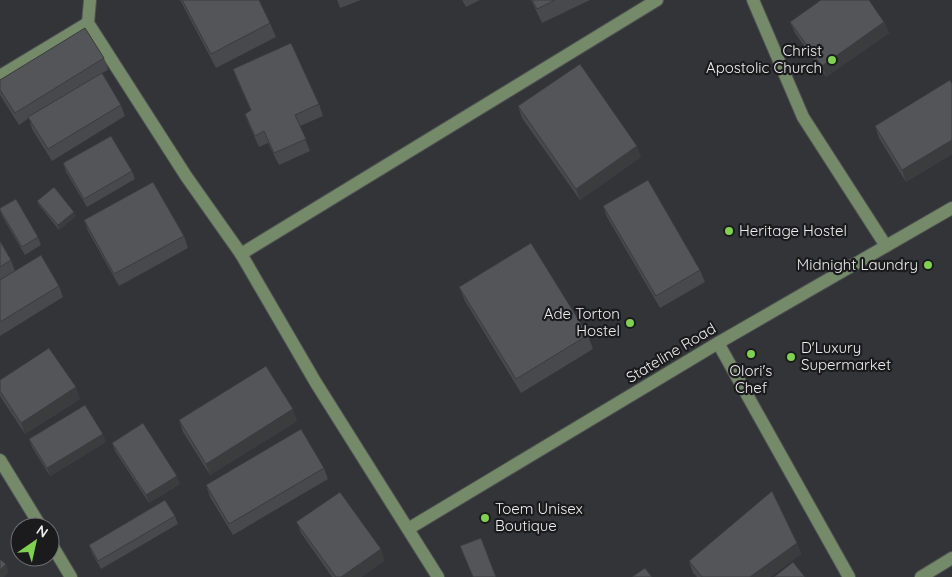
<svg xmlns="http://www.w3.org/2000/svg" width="952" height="577" font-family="Quicksand,sans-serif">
	<rect width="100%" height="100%" fill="#323437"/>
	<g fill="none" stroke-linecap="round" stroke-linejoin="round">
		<g stroke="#505254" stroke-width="14">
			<g id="minor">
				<path d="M90,0L88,23L186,176L241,254L316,383L438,577"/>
				<path d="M753,0L803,117L886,246"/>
				<path d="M0,76L88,23"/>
				<path d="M241,254L657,0"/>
				<path d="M718,343L849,577"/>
				<path d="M0,460L41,527"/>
				<path d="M408,529L718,343L952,208"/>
				<path d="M50,542L71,577"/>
				<path d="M921,577L952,558"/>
			</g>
		</g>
		<use href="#minor" stroke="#748a69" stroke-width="12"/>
	</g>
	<g fill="#47494c">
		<path d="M180,0H259L270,23L276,37L216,68Z"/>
		<path d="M337,0H361L340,8Z"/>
		<path d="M462,0H480L466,7Z"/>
		<path d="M531,0H590L542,23Z"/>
		<path d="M790,22H884L889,33L826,77L795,33Z"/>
		<path d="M104,58L108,70L102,73L121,105L125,116L52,161L32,129L29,118L19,125L0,95V80Z"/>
		<path d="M233,69L319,104L323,116L300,126L310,151L279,165L268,143L259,147L249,125L245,114L251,111L237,80Z"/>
		<path d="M952,84V154L906,182L879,138L875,126Z"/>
		<path d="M518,106L641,157L580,200L522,118Z"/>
		<path d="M63,163L132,171L135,179L87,207L66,172Z"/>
		<path d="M37,201L76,216L59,230L39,205Z"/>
		<path d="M603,206L700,270L705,282L660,308L607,217Z"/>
		<path d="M0,208L38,237L41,245L25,255L2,216L0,211Z"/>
		<path d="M84,220L184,236L188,248L119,286L88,231Z"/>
		<path d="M0,241L11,260L15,271L59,286L63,297L0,336Z"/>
		<path d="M459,287L588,335L593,349L521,393L465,301Z"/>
		<path d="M0,380L80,399L25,434L0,396Z"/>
		<path d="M179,420L297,421L210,475L183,432Z"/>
		<path d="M29,439L106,442L50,476L32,447Z"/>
		<path d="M112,443L180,484L149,503L115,451Z"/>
		<path d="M324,468L328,479L233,535L210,497L206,485Z"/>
		<path d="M175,516L178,524L101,569L92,553L89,545Z"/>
		<path d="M297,522L385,560L361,577H332L301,533Z"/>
		<path d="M797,543L801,554L770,577H697L693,573L689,561Z"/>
	</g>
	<g fill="#3a3c3e">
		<path d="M884,22L889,33L826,77L822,66Z"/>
		<path d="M952,140V154L906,182L902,170Z"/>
		<path d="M637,146L641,157L580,200L576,189Z"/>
		<path d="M74,212L76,216L59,230L58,225Z"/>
		<path d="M76,387L80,399L25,434L21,423Z"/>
		<path d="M293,409L297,421L210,475L206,464Z"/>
		<path d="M103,434L106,442L50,476L47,468Z"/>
		<path d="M177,476L180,484L149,503L146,495Z"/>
		<path d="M797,543L801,554L770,577H750Z"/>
		<path d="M381,549L385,560L361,577H341Z"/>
		<path d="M6,564L9,572L4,577H0V570Z"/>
	</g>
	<g fill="#535558" stroke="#3a3c3e">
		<path d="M182,0H259L270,23L211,54Z"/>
		<path d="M532,0H555L537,9Z"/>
		<path d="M821,0H869L884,22L822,66L790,22Z"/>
		<path d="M85,28L104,58L15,113L0,90V80Z"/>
		<path d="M291,43L319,104L295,115L306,139L274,153L264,131L255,136L245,114L251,110L233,69Z"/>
		<path d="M580,64L637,146L576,189L518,106Z"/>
		<path d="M102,73L121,105L48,149L28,117Z"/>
		<path d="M950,80L952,84V140L902,170L875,126Z"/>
		<path d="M111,136L132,171L84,199L63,163Z"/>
		<path d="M648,180L700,270L656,296L603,206Z"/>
		<path d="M153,182L184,236L114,274L84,220Z"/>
		<path d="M54,187L74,212L58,225L37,201Z"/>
		<path d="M16,199L38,237L22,247L0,210V208Z"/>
		<path d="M0,241L11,260L0,267Z"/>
		<path d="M531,243L588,335L516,379L459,287Z"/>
		<path d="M41,255L59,286L0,322V280Z"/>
		<path d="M49,348L76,387L21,423L0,391V380Z"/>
		<path d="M266,366L293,409L206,464L179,420Z"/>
		<path d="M85,405L103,434L47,468L29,439Z"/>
		<path d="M143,423L177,476L146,495L112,443Z"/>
		<path d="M301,429L324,468L229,524L206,485Z"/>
		<path d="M772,491L797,543L750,577H702L689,561Z"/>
		<path d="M340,492L381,549L341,577H336L296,522Z"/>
		<path d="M165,500L175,516L98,561L89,545Z"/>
		<path d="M481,538L496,577H473L460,546Z"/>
		<path d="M0,559L6,564L0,570Z"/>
		<path d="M793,562L805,577H774Z"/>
		<path d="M645,568L652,577H632Z"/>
	</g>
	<g fill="#80d051" stroke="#1b1b1d" stroke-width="2">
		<circle cx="832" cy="60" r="5"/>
		<circle cx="729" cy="231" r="5"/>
		<circle cx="928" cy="265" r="5"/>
		<circle cx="630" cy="323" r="5"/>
		<circle cx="751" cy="354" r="5"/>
		<circle cx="791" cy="357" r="5"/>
		<circle cx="485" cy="518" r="5"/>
	</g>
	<g text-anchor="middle" stroke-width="4.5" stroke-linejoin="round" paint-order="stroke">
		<g font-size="15" fill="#ededef" stroke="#1b1b1d" text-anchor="end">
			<text x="822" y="56">Christ<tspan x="822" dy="17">Apostolic Church</tspan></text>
			<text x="739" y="236" text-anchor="start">Heritage Hostel</text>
			<text x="918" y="270">Midnight Laundry</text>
			<text x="620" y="319">Ade Torton<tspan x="620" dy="17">Hostel</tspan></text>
			<text x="801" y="353" text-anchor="start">D'Luxury<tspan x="801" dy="17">Supermarket</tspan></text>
			<text x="751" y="376" text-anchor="middle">Olori's<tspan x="751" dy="17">Chef</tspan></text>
			<text x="495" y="514" text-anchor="start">Toem Unisex<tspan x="495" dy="17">Boutique</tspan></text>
		</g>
		<g font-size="15" fill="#ededef" stroke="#1b1b1d">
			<text transform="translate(671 353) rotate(-31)" y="5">Stateline Road</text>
		</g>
	</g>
	<g transform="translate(35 542) rotate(34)"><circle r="24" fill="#1b1b1d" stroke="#6f6f71"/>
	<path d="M0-4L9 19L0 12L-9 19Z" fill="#80d051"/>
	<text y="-8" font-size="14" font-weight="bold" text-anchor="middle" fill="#ededef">N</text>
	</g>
</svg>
